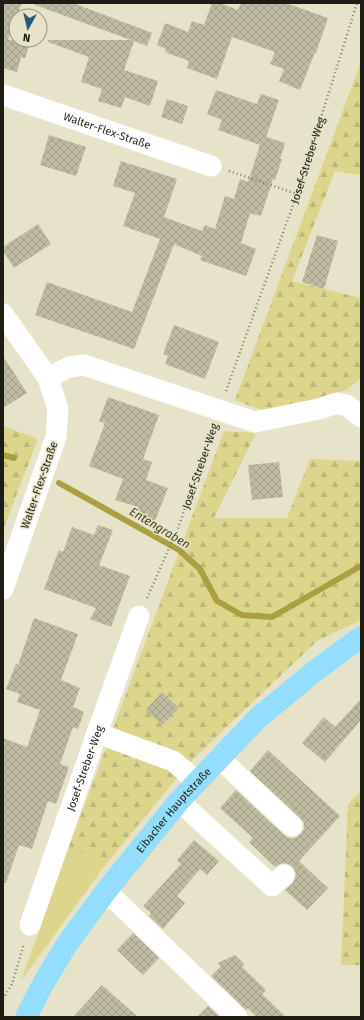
<svg xmlns="http://www.w3.org/2000/svg" width="364" height="1020" font-family="'Fira Sans',sans-serif">
	<defs>
		<pattern id="forest-firs" width="22" height="20" patternUnits="userSpaceOnUse"><rect width="22" height="20" fill="#ded58d"/><path d="M5 1l3.5 6h-7zM16 11l3.5 6h-7z" fill="#beb679"/></pattern>
		<pattern id="building-cross-hatch" width="8" height="8" patternUnits="userSpaceOnUse"><rect width="8" height="8" fill="#bebba0"/><path d="M0 0l8 8M0 8l8-8" fill="none" stroke="#a3a089"/></pattern>
	</defs>
	<rect width="100%" height="100%" fill="#e6e3c8"/>
	<path fill="#ded58d" d="M69,847L106,864L21,981Z"/>
	<g fill="url(#forest-firs)">
		<path d="M361,62V175L335,171L292,281L361,298V378L347,390L267,412L235,400Z"/>
		<path d="M3,426L38,439L3,530Z"/>
		<path d="M224,431L256,433L214,518H287L310,459L361,461V620L317,641L190,762L106,864L69,847Z"/>
		<path d="M361,791V965H341L348,804Z"/>
	</g>
	<g fill="none" stroke-linecap="round" stroke-linejoin="round">
		<g stroke="#ab9f42" stroke-width="6">
			<path d="M3,455L14,458"/>
			<path d="M59,483L179,550L200,569L217,601L242,615L272,617L361,566"/>
		</g>
	</g>
	<g fill="url(#building-cross-hatch)">
		<path d="M3,3H22L17,16H16V19L8,40H31L25,58L21,57L17,72L3,68Z"/>
		<path d="M35,3H73L152,33L147,46L134,41L124,70L158,81L150,106L125,97L121,108L98,101L102,89L81,82L89,57L48,42V40H131L35,5Z"/>
		<path d="M212,3H220L238,10L241,3H286L328,18L316,53L315,52L300,90L279,81L284,69L270,64L275,52L232,37L217,79L187,68L189,61L165,52L166,49L157,45L165,23L188,32L192,21L204,25Z"/>
		<path d="M216,90L257,104L261,94L279,100L266,137L285,143L280,159H282L275,180L273,179L261,216L250,213L241,243L256,249L246,276L200,260L202,256L174,244L134,349L35,315L47,282L132,312L160,239L123,226L135,193L113,186L121,161L177,179L164,217L202,231L205,225L215,229L225,196L234,199L240,179L248,182L260,145L218,130L222,120L207,114Z"/>
		<path d="M167,99L188,106L182,124L161,117Z"/>
		<path d="M49,135L86,147L76,176L40,165Z"/>
		<path d="M38,224L51,244L14,268L3,251V247Z"/>
		<path d="M317,235L338,241L324,289L302,282Z"/>
		<path d="M174,325L219,342L205,379L165,364L168,356L163,354Z"/>
		<path d="M3,356L27,393L3,408Z"/>
		<path d="M108,397L159,415L143,459L152,462L146,480L168,488L153,526L134,519L139,507L115,500L123,479L89,466L105,423L99,421Z"/>
		<path d="M279,462L283,497L252,500L248,465Z"/>
		<path d="M98,525L113,530L99,565L130,576L111,627L90,619L96,608L44,589L59,550L63,552L72,527L94,535Z"/>
		<path d="M34,618L78,634L61,680L80,688L73,707L84,712L78,729L73,727L60,764L69,767L56,804L48,801L32,849L19,845L6,883H3V738L27,747L40,710L17,702L20,694L6,689L16,664L18,665Z"/>
		<path d="M162,692L179,708L162,725L146,710Z"/>
		<path d="M361,699V720L325,762L302,743L324,717L335,727Z"/>
		<path d="M268,750L340,816L299,861L328,888L307,910L285,890L292,884L295,879L296,873L293,867L288,864L282,863L275,867L249,842L253,838L220,808L236,790L284,835L289,838H295L301,834L304,829V823L300,818L250,771Z"/>
		<path d="M194,840L219,861L207,875L200,869L177,896L185,903L163,929L149,916L151,913L143,906L181,864L177,860Z"/>
		<path d="M133,933L159,958L143,975L117,950Z"/>
		<path d="M235,955L244,964L242,967L266,990L262,994L286,1017H257L248,1008L246,1010L211,976L221,966L218,963Z"/>
		<path d="M102,985L138,1017H73Z"/>
		<path d="M208,1006L220,1017H197Z"/>
	</g>
	<g fill="none" stroke-linecap="round" stroke-linejoin="round">
		<g stroke="#7d7b69" stroke-width="2.5" stroke-dasharray="1 3" stroke-linecap="butt">
			<path d="M229,171L297,194"/>
			<path id="s1" d="M226,391L297,194L357,3"/>
			<path d="M147,598L178,528L213,430"/>
			<path d="M3,999L12,984L24,944"/>
		</g>
		<g stroke="#fff" stroke-width="21">
			<path id="s2" d="M3,95L211,166"/>
			<path d="M3,314L48,378L58,409L56,437L3,589"/>
			<path d="M48,378L69,367L84,365L255,422L319,409L337,403L348,406L361,417"/>
			<path d="M97,733L173,761L186,772L196,783"/>
			<path d="M219,758L292,826"/>
			<path d="M179,801L272,886L284,875"/>
			<path d="M106,891L237,1017"/>
			<path id="s3" d="M30,925L97,733L139,616"/>
		</g>
		<path stroke="#93defe" stroke-width="22" id="s4" d="M26,1017L43,984L67,944L106,891L179,801L258,718L315,671L361,637"/>
	</g>
	<g text-anchor="middle" stroke-width="3" stroke-linejoin="round" paint-order="stroke">
		<g font-size="11" fill="#1e1d13" stroke="#e6e3c8">
			<text dy="4" stroke="none"><textPath href="#s2" startOffset="110">Walter-Flex-Straße</textPath></text>
			<text dy="4" stroke="none"><textPath href="#s1" startOffset="245">Josef-Streber-Weg</textPath></text>
			<text transform="translate(200 466) rotate(-71)" y="4">Josef-Streber-Weg</text>
			<text transform="translate(39 485) rotate(-71)" y="4">Walter-Flex-Straße</text>
			<text dy="4" stroke="none"><textPath href="#s3" startOffset="166">Josef-Streber-Weg</textPath></text>
			<text dy="4" stroke="none"><textPath href="#s4" startOffset="255">Eibacher Hauptstraße</textPath></text>
		</g>
		<g font-size="12" font-style="italic" fill="#46411a" stroke="#e6e3c8">
			<text transform="translate(160 528) rotate(31)" y="4">Entengraben</text>
		</g>
	</g>
	<rect width="364" height="1020" fill="none" stroke="#1e1d13" stroke-width="8"/>
	<g transform="translate(28 28) rotate(188)"><circle r="19" fill="#e6e3c8" stroke="#969480"/>
	<path d="M0-3L7 15L0 10L-7 15Z" fill="#245d77"/>
	<text y="-6" font-size="11" font-weight="bold" text-anchor="middle" fill="#1e1d13">N</text>
	</g>
</svg>
